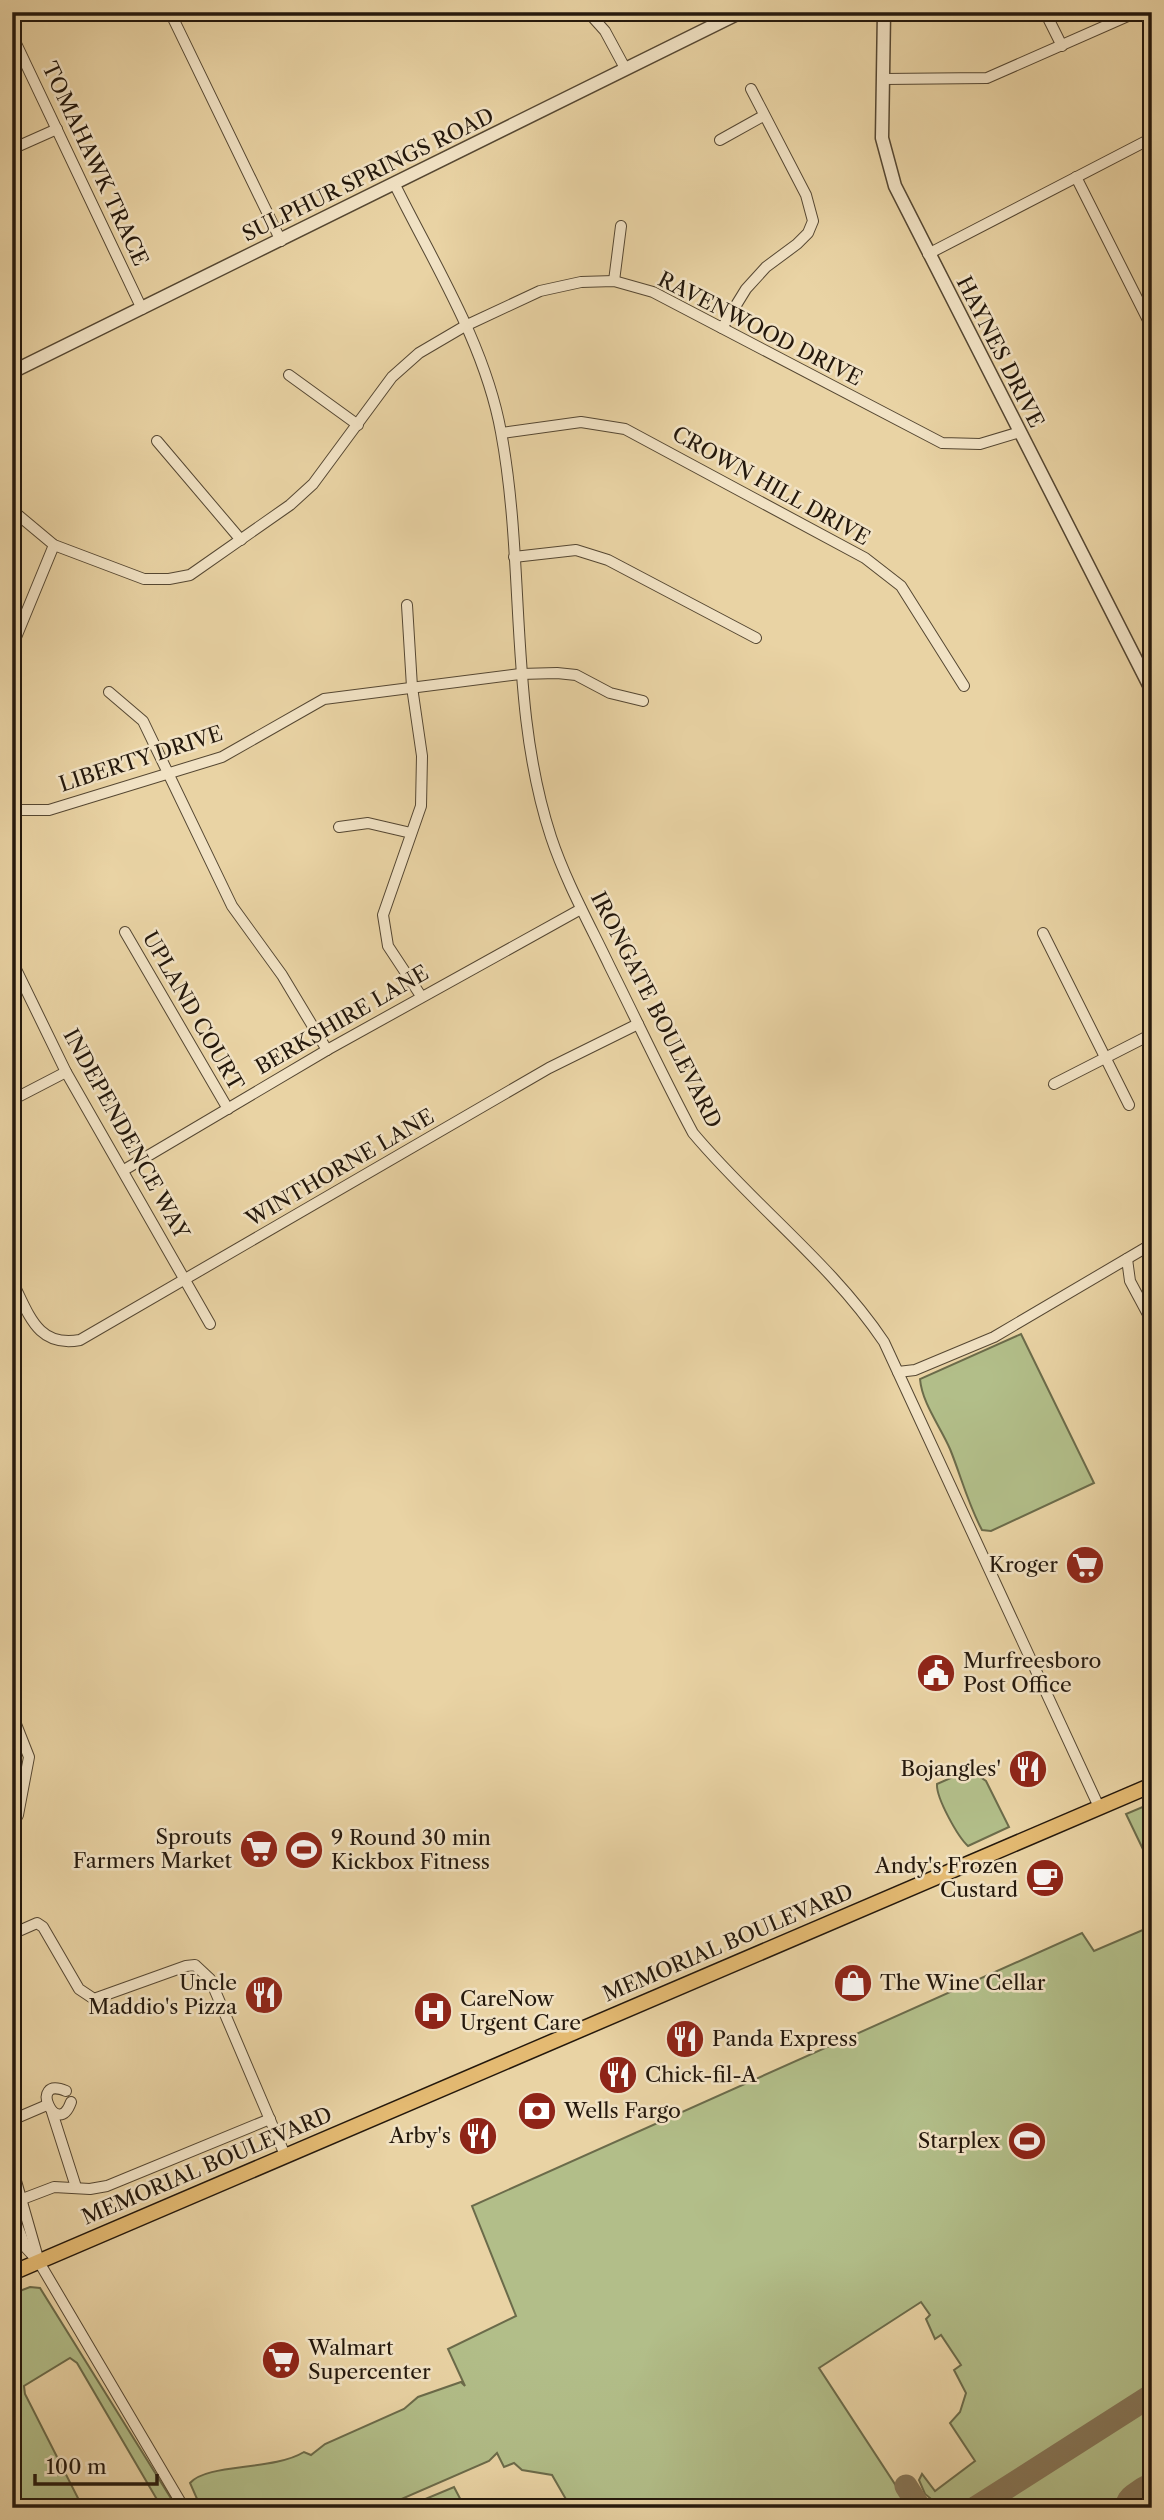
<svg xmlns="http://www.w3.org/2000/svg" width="1164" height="2520" font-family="'Libre Caslon Text',serif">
	<rect width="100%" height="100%" fill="#e9d3a4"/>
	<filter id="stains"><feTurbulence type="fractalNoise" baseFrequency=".00286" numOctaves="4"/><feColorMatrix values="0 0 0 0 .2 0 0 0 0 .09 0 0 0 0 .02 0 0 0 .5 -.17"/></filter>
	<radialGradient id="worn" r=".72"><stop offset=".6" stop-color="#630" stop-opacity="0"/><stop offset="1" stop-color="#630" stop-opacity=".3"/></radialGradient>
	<g fill="#b2be89" stroke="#6b6b4a" stroke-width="2">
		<path d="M1021,1334L1094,1483L991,1531L982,1530C968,1504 961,1476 950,1449C940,1426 922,1403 920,1379Z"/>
		<path d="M978,1766L976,1774L986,1781L1009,1827L968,1846C958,1837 936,1798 937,1784Z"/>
		<path d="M1152,1803V1868L1126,1814Z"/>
		<path d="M1152,1926V2386L979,2496L942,2508L925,2494L919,2480L922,2474L935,2491L975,2461L950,2423L960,2412L966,2393L954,2370L961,2365L941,2335L935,2339L926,2319L930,2315L921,2302L819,2368L902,2495L905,2508H571L552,2475L522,2470L514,2463L504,2467L497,2453L489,2461L381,2508H227L224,2505L201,2508L190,2483C207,2463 273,2471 304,2452L311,2455L325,2444L404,2409L418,2397L461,2382L465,2386L448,2349L516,2316L472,2206L1082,1933L1094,1951Z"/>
		<path d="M30,2287L40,2288L177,2508H162L77,2363L70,2358L24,2386L25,2394L83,2508H12V2294Z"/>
		<path d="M1152,2403V2479L1106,2508H987Z"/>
		<path d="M454,2487L465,2508H404Z"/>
	</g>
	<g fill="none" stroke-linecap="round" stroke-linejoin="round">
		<g stroke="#867658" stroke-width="23">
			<path d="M906,2486L920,2508"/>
			<path d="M975,2508L1152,2395"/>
		</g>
		<path stroke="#867658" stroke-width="54" d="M1142,2508L1152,2501"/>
		<g stroke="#554732" stroke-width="12">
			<g id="minor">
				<path d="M170,12L281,241"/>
				<path d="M588,12L605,31L625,68"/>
				<path d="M1045,12L1062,46"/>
				<path d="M12,35L142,309"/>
				<path d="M884,79L987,78L1137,12"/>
				<path d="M720,140L763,116"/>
				<path d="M12,149L57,129"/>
				<path d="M1076,177L1152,328"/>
				<path d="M395,185C434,264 485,344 501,432C526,566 508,706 551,837C566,882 590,925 610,967C638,1023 664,1079 693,1133C754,1206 831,1263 884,1342L1099,1807"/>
				<path d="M928,254L1152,138"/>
				<path d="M614,281L621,226"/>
				<path d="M722,328L746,289L766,267L797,244L808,233L813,221L806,195L751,89"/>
				<path d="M289,375L358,425"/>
				<path d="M502,433L581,422L625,429L865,558L901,586L964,686"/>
				<path d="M157,441L241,540"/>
				<path d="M12,510L54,545L144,579H169L190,575L290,505L313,484L392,377L419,353L465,326L540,291L581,282L614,281L653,292L942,443L980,444L1020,432"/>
				<path d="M514,557L576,550L608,560L756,638"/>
				<path d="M407,605L412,687L422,756L421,806L383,915L388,946L421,996"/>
				<path d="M12,647L54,545"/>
				<path d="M109,692L143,721L232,906L282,975L327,1050"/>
				<path d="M12,810H49L222,757L324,699L520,674L557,673L576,675L610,693L643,701"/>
				<path d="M339,827L368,823L411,833"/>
				<path d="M125,932L228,1109"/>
				<path d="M1043,933L1129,1105"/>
				<path d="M12,961L66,1072L210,1324"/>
				<path d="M1054,1084L1152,1034"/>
				<path d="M12,1100L66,1072"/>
				<path d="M124,1170L327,1050L581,909"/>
				<path d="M1127,1259L1130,1281L1152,1322"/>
				<path d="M12,1281C29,1314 37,1348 80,1340L549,1068L638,1024"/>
				<path d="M898,1372L915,1370L994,1337L1152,1244"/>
				<path d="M12,1714L29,1757L18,1815L12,1826"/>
				<path d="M12,1934L37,1923L43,1927L79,1989L94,1999L186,1966L195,1965L210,1979L285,2155"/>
				<path d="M66,2091C27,2075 57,2141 71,2102"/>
				<path d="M52,2112L76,2187"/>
				<path d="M12,2120L47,2105"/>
				<path d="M12,2167L38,2258"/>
				<path d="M12,2203L54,2187L90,2189L107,2186L270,2119"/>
				<path d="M12,2212L26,2248L39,2262L184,2508"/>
			</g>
		</g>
		<g stroke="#554732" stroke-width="15">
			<g id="tertiary">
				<path d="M884,12L882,138L895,186L1152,691"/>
				<path d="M12,372L741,12"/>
			</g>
		</g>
		<g stroke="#24180c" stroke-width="17">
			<path id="primary" d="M12,2273L1152,1785"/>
		</g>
		<use href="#minor" stroke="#f1e2c4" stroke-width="10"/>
		<use href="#tertiary" stroke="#f1e2c4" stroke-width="12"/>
		<use href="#primary" stroke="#e4ba72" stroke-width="14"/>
	</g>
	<defs>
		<g id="supermarket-disc" transform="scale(2.0125)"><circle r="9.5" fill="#8f2418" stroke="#f1e2c4"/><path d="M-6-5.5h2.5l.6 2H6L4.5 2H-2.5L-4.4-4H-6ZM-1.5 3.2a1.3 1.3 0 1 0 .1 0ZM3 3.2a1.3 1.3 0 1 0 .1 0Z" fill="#fff"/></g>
		<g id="civic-disc" transform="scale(2.0125)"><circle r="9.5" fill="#8f2418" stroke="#f1e2c4"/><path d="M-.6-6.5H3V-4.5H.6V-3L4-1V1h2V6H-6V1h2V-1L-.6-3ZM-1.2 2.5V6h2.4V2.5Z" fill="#fff"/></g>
		<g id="restaurant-disc" transform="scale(2.0125)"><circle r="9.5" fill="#8f2418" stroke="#f1e2c4"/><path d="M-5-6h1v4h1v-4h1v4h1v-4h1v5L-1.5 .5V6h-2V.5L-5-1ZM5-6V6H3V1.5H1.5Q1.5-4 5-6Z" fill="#fff"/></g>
		<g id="stadium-disc" transform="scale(2.0125)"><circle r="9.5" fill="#8f2418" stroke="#f1e2c4"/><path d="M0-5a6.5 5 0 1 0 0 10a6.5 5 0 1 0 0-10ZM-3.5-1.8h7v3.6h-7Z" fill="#fff"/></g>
		<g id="cafe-disc" transform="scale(2.0125)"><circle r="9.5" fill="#8f2418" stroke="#f1e2c4"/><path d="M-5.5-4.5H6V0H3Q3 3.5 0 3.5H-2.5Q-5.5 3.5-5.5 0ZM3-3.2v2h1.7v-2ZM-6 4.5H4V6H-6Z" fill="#fff"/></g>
		<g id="shop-disc" transform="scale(2.0125)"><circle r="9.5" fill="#8f2418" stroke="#f1e2c4"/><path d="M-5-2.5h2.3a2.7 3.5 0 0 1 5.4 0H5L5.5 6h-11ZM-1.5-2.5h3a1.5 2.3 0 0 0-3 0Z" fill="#fff"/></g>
		<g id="hospital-disc" transform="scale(2.0125)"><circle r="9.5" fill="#8f2418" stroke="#f1e2c4"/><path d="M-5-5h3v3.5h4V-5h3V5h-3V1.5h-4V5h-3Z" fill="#fff"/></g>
		<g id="bank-disc" transform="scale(2.0125)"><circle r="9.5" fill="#8f2418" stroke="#f1e2c4"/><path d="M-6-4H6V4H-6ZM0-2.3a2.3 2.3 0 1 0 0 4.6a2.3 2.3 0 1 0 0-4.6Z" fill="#fff"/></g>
	</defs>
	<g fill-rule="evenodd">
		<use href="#supermarket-disc" x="1085" y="1565"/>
		<use href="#civic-disc" x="936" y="1673"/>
		<use href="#restaurant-disc" x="1028" y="1769"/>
		<use href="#supermarket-disc" x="259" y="1849"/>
		<use href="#stadium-disc" x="304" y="1850"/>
		<use href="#cafe-disc" x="1045" y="1878"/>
		<use href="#shop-disc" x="853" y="1983"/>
		<use href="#restaurant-disc" x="264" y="1995"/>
		<use href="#hospital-disc" x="433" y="2011"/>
		<use href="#restaurant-disc" x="685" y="2039"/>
		<use href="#restaurant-disc" x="618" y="2075"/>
		<use href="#bank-disc" x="537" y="2111"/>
		<use href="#restaurant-disc" x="478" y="2136"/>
		<use href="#stadium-disc" x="1027" y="2141"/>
		<use href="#supermarket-disc" x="281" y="2360"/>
	</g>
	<g text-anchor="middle" stroke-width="5" stroke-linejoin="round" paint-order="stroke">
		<g font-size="21" fill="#24180c" stroke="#f1e2c4">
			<text transform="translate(95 164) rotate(65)" y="7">TOMAHAWK TRACE</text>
			<text transform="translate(368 175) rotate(-26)" y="7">SULPHUR SPRINGS ROAD</text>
			<text transform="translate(760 329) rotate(27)" y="7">RAVENWOOD DRIVE</text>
			<text transform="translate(1000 352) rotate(63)" y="7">HAYNES DRIVE</text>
			<text transform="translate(771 486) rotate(29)" y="7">CROWN HILL DRIVE</text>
			<text transform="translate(141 759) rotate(-18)" y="7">LIBERTY DRIVE</text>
			<text transform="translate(656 1010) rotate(63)" y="7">IRONGATE BOULEVARD</text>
			<text transform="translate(193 1011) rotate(60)" y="7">UPLAND COURT</text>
			<text transform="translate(342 1020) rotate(-30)" y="7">BERKSHIRE LANE</text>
			<text transform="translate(126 1134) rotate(61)" y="7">INDEPENDENCE WAY</text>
			<text transform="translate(340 1168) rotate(-30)" y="7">WINTHORNE LANE</text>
			<text transform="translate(728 1943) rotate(-23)" y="7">MEMORIAL BOULEVARD</text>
			<text transform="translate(207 2166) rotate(-23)" y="7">MEMORIAL BOULEVARD</text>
		</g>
		<g font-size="21" fill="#24180c" stroke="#f1e2c4" text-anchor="start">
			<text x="1058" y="1572" text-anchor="end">Kroger</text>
			<text x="963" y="1668">Murfreesboro<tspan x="963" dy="24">Post Office</tspan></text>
			<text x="1001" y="1776" text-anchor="end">Bojangles'</text>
			<text x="232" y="1844" text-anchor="end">Sprouts<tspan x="232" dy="24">Farmers Market</tspan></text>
			<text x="331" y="1845">9 Round 30 min<tspan x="331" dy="24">Kickbox Fitness</tspan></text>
			<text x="1018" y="1873" text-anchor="end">Andy's Frozen<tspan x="1018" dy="24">Custard</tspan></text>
			<text x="237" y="1990" text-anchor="end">Uncle<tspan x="237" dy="24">Maddio's Pizza</tspan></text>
			<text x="880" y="1990">The Wine Cellar</text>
			<text x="460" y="2006">CareNow<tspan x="460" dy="24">Urgent Care</tspan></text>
			<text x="712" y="2046">Panda Express</text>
			<text x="645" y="2082">Chick-fil-A</text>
			<text x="564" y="2118">Wells Fargo</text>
			<text x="451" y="2143" text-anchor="end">Arby's</text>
			<text x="1000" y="2148" text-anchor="end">Starplex</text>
			<text x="308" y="2355">Walmart<tspan x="308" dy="24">Supercenter</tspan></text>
		</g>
	</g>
	<rect width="1164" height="2520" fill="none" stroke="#e9d3a4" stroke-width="42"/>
	<rect x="14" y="14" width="1136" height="2492" fill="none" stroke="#24180c" stroke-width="3.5"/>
	<rect x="21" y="21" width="1122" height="2478" fill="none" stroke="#24180c" stroke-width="2"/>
	<path d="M35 2474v10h122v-10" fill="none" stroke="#24180c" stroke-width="3.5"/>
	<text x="46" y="2474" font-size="21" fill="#24180c" stroke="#f1e2c4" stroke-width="5" paint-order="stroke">100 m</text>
	<rect width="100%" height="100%" filter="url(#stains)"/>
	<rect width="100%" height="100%" fill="url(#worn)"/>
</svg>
